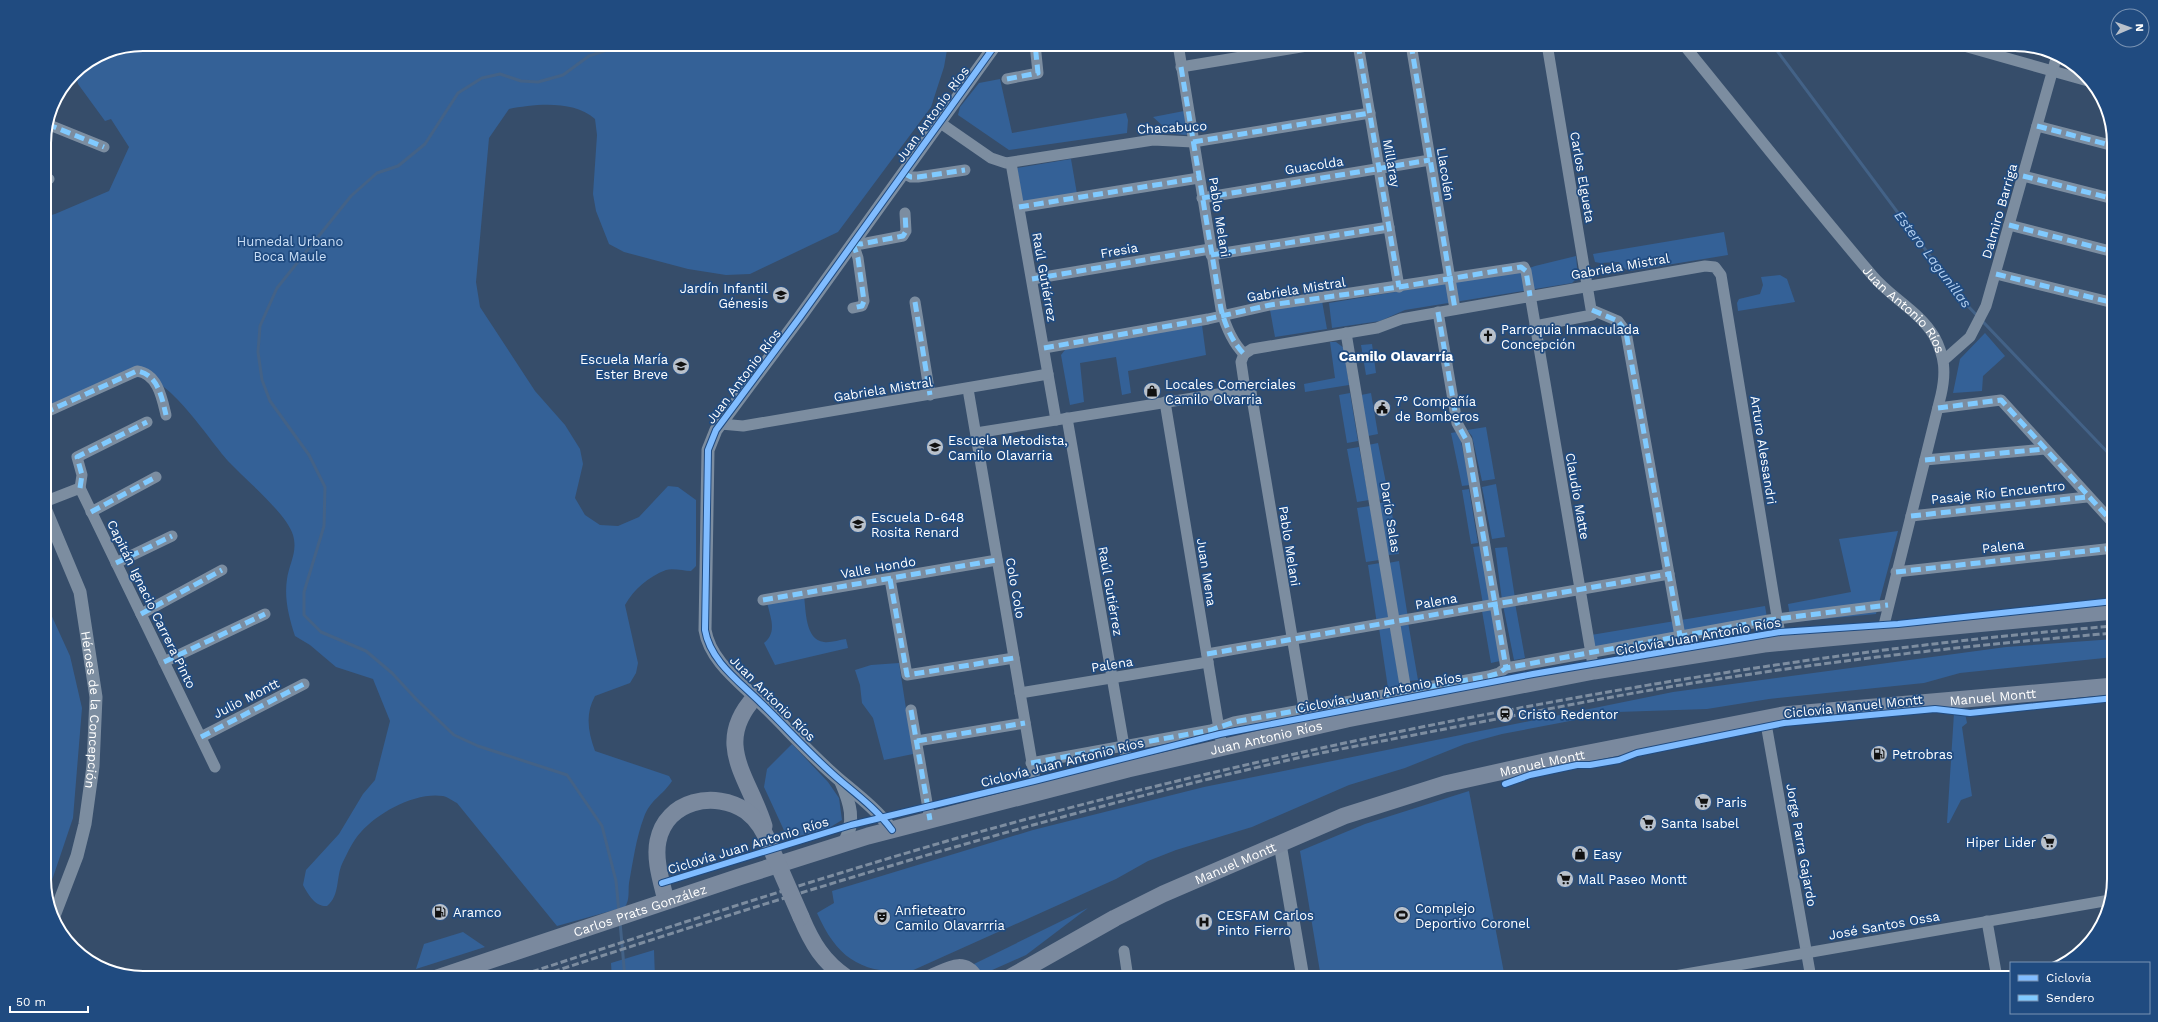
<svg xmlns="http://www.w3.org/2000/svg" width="2158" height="1022" font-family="'Work Sans',sans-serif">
	<rect width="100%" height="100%" fill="#364d6a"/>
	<g fill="#346197">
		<path d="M143,44H948L944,67L931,107L838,232L750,274L726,275L688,269L624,252L609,244L596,211L593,194L597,135L595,119C574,100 535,104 509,109L489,138L476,282L480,307L535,391L565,425L580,449L583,464L575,498L585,515L600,525L618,526L639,517L668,486L678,487L696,500V566L691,571C684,571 673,568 666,570C648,577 634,589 625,605L638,663L636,673L630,683L595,696C585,714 588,732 595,751L669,776L672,781C663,795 650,800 644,817C636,838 633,862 629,883C628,892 630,899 625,907L557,926L457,803C453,801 448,797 443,796C415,792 379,812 361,832C353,840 347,854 342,864C336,877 340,896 327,906C315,907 308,894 303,885L306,870L339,834L363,794L375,780L390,721L373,679L336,667L310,645L295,636C289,617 284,599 287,579C289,564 298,552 293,535C287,514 246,480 230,463C211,443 171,379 143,377C122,376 66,405 44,414V217L55,214L109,191L129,147L111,119L105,121L78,84L75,71L105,51Z"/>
		<path d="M1000,79L1012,133L1126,113L1128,120L1127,133L1009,150L958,115L960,107L979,83Z"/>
		<path d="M1184,111L1187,135L1164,133L1163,126L1153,117Z"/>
		<path d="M1071,159L1077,194L1023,203L1017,168Z"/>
		<path d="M1724,232L1728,255L1630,271L1625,269L1619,262L1600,263L1595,262L1593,254Z"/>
		<path d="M1576,256L1578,277L1572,283L1405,310L1380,321L1332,328L1329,303L1521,271L1535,266Z"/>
		<path d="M1780,275L1787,279L1795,302L1738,311L1737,303L1739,299L1760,294L1763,285L1761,277Z"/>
		<path d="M1322,301L1327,329L1275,337L1270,310Z"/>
		<path d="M1202,325L1206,355L1128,371L1131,393L1122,395L1116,357L1080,363L1084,402L1070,405L1061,355L1068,346Z"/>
		<path d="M1985,333L2005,356L1983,376L1982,391L1953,393L1960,359Z"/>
		<path d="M1330,342H1336L1344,348L1349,385L1305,392L1304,384L1335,378Z"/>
		<path d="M1372,344L1376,373L1366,375L1361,345Z"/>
		<path d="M1350,393L1358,441L1347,443L1339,395Z"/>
		<path d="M1371,393L1378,434L1368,436L1361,395Z"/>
		<path d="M1486,427L1495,479L1482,481L1472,436L1467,430Z"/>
		<path d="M1457,432L1460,437L1470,485L1462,486L1451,433Z"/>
		<path d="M1378,443L1389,498L1378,500L1368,445Z"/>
		<path d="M1359,447L1369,500L1357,502L1347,449Z"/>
		<path d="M1496,484L1505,537L1492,539L1482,487Z"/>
		<path d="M1469,489L1478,543L1471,544L1462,490Z"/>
		<path d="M1390,502L1399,554L1388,555L1379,503Z"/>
		<path d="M1370,506L1379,560L1366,562L1357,508Z"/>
		<path d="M1898,531L1876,614L1791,622L1788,604L1851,592L1839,539Z"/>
		<path d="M1481,546L1491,603L1483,604L1473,547Z"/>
		<path d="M1507,547L1515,598L1502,600L1495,548Z"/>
		<path d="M1399,561L1408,618L1397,620L1388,563Z"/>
		<path d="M1380,563L1389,622L1377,624L1368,565Z"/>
		<path d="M804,596C806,610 805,640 824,642C830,643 839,640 846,639L848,648L775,665L764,643C778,632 770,617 767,602Z"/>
		<path d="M44,599L70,656L82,708L73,818L47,895L44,886Z"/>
		<path d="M1515,603L1525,658L1514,660L1503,605Z"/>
		<path d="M1765,606L1768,624L1593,653L1591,635Z"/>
		<path d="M1491,610L1500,661L1491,663L1482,611Z"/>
		<path d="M1408,622L1418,680L1409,681L1399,623Z"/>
		<path d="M1390,626L1400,686L1388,688L1379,628Z"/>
		<path d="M2114,639V657L1960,673L1924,683L1769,699L1707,709L1617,712L1502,734L1465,744L1405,768L1349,785L1252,827L1176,850L1148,861L1116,879L909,972C860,973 837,958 817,913L834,903L832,891L1033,830L1204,787L1673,692L2006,647Z"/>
		<path d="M899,663L913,754L884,760L873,718L862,703L860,685L855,670L871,665Z"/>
		<path d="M1954,713H1965L1967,723L1962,727L1972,796L1961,800L1949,823H1947Z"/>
		<path d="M792,744L828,782L839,798L842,820L829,828L788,839L764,787L767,769Z"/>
		<path d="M1469,791L1505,978H1321L1300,851L1365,824Z"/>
		<path d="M1088,908L1026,955L981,975L974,964Z"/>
		<path d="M463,932L485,947L416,969L424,944Z"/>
		<path d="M654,950L655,978H612L611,963Z"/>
	</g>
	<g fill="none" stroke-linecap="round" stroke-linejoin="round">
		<g stroke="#436287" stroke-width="3">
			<path d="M1772,44L1966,304L2114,459"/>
			<path d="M619,912L616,881L602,826L567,775L478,746L454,735L416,699L392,673L366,651L321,632L304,615V592L324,526L325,487L309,455L270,401L262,380L258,352L260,326L277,288L351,196L377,173L398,166L425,144L458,93L482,78L500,74L521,81L538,82L563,75L589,56L610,49L643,44"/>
			<path d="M620,922L625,978"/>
		</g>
		<g stroke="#7c8da0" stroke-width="11">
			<path d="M1178,44L1221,309C1225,324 1232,342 1244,354"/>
			<path d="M1358,44L1399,287"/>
			<path d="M1411,44L1455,309"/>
			<path id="s1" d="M1683,44C1746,121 1807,199 1872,275C1890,297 1919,311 1934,336C1945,356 1946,373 1941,395L1882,633"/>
			<path d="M1957,44L2088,81"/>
			<path d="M1181,67L1319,44"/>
			<path d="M1007,79L1038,73L1035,44"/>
			<path d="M939,122L991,158L1006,163L1153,140L1193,142L1370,113"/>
			<path d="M47,124L104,147"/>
			<path d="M2037,126L2114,146"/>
			<path d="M1011,163L1056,420"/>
			<path d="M903,173L911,177H918L965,170"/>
			<path d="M2023,176L2114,199"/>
			<path d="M44,177L49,179"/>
			<path d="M1202,198L1430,160"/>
			<path d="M1019,207L1199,178"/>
			<path d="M2009,225L2114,252"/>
			<path d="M853,243L861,244L903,236L906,231L905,213"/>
			<path d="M853,243L858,258L864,301L862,306L853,308"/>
			<path d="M1211,255L1389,227"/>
			<path d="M1996,274L2114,303"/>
			<path d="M1032,279L1210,249"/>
			<path d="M915,302L930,395"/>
			<path d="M1592,310L1618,321L1626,332L1680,636"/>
			<path d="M1438,312L1457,423L1467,441L1506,668"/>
			<path d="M1535,326L1592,315L1547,44"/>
			<path d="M1346,333L1407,697"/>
			<path d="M1044,348L1208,319L1270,305L1524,267L1526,271L1594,671"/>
			<path d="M1244,354L1252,349L1377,328L1401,319L1705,266L1715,267L1721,275L1781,641"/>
			<path d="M1244,354L1241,362L1245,389"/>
			<path d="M1944,360L1970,337L1986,306L2057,55"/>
			<path d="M968,389L1037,792"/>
			<path d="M1165,402L1222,747"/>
			<path d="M1938,408L2001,400L2114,524"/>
			<path d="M44,413L137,371C158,374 162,398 166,415"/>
			<path d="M1067,418L1128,769"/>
			<path d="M721,424L743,426L1048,374"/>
			<path d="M976,433L1249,389L1251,392L1304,708"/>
			<path d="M1925,460L2045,449"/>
			<path d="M80,488L82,475L77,457L147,422"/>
			<path d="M44,502L80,488L215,767"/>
			<path d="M91,512L156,477"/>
			<path d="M1911,516L2087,497"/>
			<path d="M116,563L172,536"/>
			<path d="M1896,572L2114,548"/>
			<path d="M890,579L907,675L1014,658"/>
			<path d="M763,600L997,560"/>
			<path d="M141,614L222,570"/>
			<path d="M1207,654L1669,574"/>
			<path d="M164,662L265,614"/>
			<path d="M1020,693L1208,662"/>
			<path d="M911,710L930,820"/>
			<path d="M1765,718L1811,978"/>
			<path d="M201,737L304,684"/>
			<path d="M917,741L1025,723"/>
			<path d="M1031,763L1211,730L1234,722L1489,676L1499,673L1506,668L1769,620L1888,605"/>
			<path d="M1987,921L1997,978"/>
			<path d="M1124,951L1128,978"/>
			<path d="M1663,978L2110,900"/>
		</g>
		<g stroke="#7c8da0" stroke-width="13">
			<path id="s2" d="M44,506L80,592L96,697L93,766L85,824L77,856L54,916"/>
			<path d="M841,782C850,803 856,821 844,843"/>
			<path d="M892,830C878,811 860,797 842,782C813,758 788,729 761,703C740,682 710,661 705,630L708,450L716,430L800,317L996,44"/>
			<path d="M1280,844L1303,978"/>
		</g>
		<g stroke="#7a899e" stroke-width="17">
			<path d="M755,697C712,744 749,777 764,826"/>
			<path d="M666,901C662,883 654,860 658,841C666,800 715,790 746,811C758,820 765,832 770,846"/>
			<path d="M801,917C812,943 823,962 847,978"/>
			<path id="s3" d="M437,978L739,877L868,836L1128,769L1347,719L1594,671L1764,644L2114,611"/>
			<path d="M930,978C946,972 963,958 975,978"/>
			<path id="s4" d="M1009,978L1115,918L1163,894L1344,816L1445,784L1553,760L1783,715L2114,686"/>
		</g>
		<g stroke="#7d8da0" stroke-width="3" stroke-dasharray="7 3" stroke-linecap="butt">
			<path d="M513,978C660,930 806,882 954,839C1118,793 1285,754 1452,721C1671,678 1891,644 2114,626"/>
			<path d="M534,978C784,896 1036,818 1293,759C1343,748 1394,739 1445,729C1538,711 1632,692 1725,678C1854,658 1984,644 2114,633"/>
		</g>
		<path stroke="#7a899e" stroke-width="17" d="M770,846L801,917"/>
		<g stroke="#80caff" stroke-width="5" stroke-dasharray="10 5" stroke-linecap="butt">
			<path d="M1280,44L1281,50"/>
			<path d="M1358,44L1399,287"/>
			<path d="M1411,44L1455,309"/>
			<path d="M1181,67L1221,309C1225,324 1232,342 1244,354"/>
			<path d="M1007,79L1038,73L1035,44"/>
			<path d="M47,124L104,147"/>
			<path d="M2037,126L2114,146"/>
			<path d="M1193,142L1370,113"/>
			<path d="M903,173L911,177H918L965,170"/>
			<path d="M2023,176L2114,199"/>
			<path d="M44,177L49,179"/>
			<path d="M1202,198L1430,160"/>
			<path d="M1019,207L1199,178"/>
			<path d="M2009,225L2114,252"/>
			<path d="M853,243L861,244L903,236L906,231L905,213"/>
			<path d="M853,243L858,258L864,301L862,306L853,308"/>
			<path d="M1211,255L1389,227"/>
			<path d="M1996,274L2114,303"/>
			<path d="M1032,279L1210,249"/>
			<path d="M915,302L930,395"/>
			<path d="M1592,310L1618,321L1626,332L1680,636"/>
			<path d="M1438,312L1457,423L1467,441L1506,668"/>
			<path d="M1044,348L1208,319L1270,305L1399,287L1521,267L1526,271L1530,296"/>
			<path d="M1938,408L2001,400L2114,524"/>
			<path d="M44,413L137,371C158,374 162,398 166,415"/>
			<path d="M1925,460L2045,449"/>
			<path d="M80,488L82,475L77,457L147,422"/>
			<path d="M91,512L156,477"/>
			<path d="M1911,516L2087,497"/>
			<path d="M116,563L172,536"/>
			<path d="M1896,572L2114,548"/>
			<path d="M890,579L907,675L1014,658"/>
			<path d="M763,600L997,560"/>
			<path d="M141,614L222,570"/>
			<path d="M1207,654L1669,574"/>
			<path d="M164,662L265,614"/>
			<path d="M911,710L930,820"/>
			<path d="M201,737L304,684"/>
			<path d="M917,741L1025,723"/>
			<path d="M1031,763L1211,730L1234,722L1489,676L1499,673L1506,668L1769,620L1888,605"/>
		</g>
		<g stroke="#204b80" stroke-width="8">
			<g id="cycleway">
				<path d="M1505,784L1530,775L1577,765H1590L1619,760L1637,753L1784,723L1935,709L1970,713L2114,698"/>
				<path d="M892,830C878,811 860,797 842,782C813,758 788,729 761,703C740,682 710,661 705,630L708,450L716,430L800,317L996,44"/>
				<path d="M662,883L851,825L1034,781L1220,734L1533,674L1780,632L1898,624L2114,601"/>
			</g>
		</g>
		<use href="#cycleway" stroke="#80bcff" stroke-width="6"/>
	</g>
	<defs>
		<g id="school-disc" transform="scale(0.9)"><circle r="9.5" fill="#b9c1cb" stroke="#204b80"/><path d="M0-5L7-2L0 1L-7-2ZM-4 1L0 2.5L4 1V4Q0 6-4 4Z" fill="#111"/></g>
		<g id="church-disc" transform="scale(0.9)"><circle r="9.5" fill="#b9c1cb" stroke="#204b80"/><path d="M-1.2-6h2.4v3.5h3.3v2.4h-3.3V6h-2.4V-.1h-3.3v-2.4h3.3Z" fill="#111"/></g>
		<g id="shop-disc" transform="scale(0.9)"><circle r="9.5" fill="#b9c1cb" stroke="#204b80"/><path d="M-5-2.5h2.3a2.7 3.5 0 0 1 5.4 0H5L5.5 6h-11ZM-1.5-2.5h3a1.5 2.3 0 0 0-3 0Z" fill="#111"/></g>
		<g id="civic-disc" transform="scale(0.9)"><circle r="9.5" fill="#b9c1cb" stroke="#204b80"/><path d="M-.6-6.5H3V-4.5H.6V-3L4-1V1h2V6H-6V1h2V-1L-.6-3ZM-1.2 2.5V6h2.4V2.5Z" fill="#111"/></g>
		<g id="station-disc" transform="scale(0.9)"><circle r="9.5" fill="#b9c1cb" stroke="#204b80"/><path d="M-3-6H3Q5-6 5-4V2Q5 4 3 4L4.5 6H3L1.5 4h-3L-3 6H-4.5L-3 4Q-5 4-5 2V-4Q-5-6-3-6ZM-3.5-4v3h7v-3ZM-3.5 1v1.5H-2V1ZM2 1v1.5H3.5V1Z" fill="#111"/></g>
		<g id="fuel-disc" transform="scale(0.9)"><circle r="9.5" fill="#b9c1cb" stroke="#204b80"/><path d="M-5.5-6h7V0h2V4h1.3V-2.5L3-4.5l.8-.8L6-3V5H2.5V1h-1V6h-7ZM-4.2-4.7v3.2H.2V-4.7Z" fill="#111"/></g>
		<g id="supermarket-disc" transform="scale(0.9)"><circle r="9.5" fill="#b9c1cb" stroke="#204b80"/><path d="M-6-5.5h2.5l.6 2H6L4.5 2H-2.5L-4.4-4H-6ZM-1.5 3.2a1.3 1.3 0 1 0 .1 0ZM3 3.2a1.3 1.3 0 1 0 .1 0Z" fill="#111"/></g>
		<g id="stadium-disc" transform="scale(0.9)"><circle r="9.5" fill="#b9c1cb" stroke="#204b80"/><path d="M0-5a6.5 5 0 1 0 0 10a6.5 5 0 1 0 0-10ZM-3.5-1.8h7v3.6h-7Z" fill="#111"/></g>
		<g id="theatre-disc" transform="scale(0.9)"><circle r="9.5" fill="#b9c1cb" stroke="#204b80"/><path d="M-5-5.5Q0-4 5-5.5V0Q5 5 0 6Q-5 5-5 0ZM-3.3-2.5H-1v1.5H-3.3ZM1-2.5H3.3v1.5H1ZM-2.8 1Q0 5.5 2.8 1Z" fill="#111"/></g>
		<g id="hospital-disc" transform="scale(0.9)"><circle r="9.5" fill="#b9c1cb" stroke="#204b80"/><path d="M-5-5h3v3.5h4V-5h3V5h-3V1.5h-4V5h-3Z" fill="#111"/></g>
	</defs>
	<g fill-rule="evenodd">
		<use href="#school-disc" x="781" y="295"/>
		<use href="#church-disc" x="1488" y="336"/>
		<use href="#school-disc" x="681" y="366"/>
		<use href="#shop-disc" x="1152" y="391"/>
		<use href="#civic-disc" x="1382" y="408"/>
		<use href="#school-disc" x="935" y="447"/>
		<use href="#school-disc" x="858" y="524"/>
		<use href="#station-disc" x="1505" y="714"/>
		<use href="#fuel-disc" x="1879" y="754"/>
		<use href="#supermarket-disc" x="1703" y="802"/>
		<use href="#supermarket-disc" x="1648" y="823"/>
		<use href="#supermarket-disc" x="2049" y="842"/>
		<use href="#shop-disc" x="1580" y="854"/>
		<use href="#supermarket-disc" x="1565" y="879"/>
		<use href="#fuel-disc" x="440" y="912"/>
		<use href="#stadium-disc" x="1402" y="915"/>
		<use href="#theatre-disc" x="882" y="917"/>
		<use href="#hospital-disc" x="1204" y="922"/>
	</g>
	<g text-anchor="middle" stroke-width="3.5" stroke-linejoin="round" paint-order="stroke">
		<g font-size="13" fill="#fff" stroke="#204b80">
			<text transform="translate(932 114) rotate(-54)" y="5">Juan Antonio Ríos</text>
			<text transform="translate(1172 127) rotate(-3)" y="5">Chacabuco</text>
			<text transform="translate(1392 163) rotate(80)" y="5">Millaray</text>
			<text transform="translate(1314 165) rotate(-9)" y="5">Guacolda</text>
			<text transform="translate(1446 174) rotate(81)" y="5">Llacolén</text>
			<text transform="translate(1583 177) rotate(80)" y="5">Carlos Elgueta</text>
			<text transform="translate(1999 211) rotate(-74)" y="5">Dalmiro Barriga</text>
			<text transform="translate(1220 217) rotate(81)" y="5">Pablo Melani</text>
			<text transform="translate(1119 250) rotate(-10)" y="5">Fresia</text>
			<text transform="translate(1620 266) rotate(-10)" y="5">Gabriela Mistral</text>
			<text transform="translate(1045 277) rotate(80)" y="5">Raúl Gutiérrez</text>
			<text transform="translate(1296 289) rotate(-9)" y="5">Gabriela Mistral</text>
			<text dy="5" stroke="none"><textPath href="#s1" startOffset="346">Juan Antonio Ríos</textPath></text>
			<text transform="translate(743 376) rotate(-53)" y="5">Juan Antonio Ríos</text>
			<text transform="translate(883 389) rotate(-9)" y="5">Gabriela Mistral</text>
			<text transform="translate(1764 450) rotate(81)" y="5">Arturo Alessandri</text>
			<text transform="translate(1998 492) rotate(-6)" y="5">Pasaje Río Encuentro</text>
			<text transform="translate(1578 496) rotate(80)" y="5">Claudio Matte</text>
			<text transform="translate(1391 517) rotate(81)" y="5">Darío Salas</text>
			<text transform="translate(1290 546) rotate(81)" y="5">Pablo Melani</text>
			<text transform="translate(2003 546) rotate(-6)" y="5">Palena</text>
			<text transform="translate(878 567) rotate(-10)" y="5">Valle Hondo</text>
			<text transform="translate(1207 572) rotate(81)" y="5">Juan Mena</text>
			<text transform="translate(1016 588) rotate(80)" y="5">Colo Colo</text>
			<text transform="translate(1111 591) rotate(80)" y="5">Raúl Gutiérrez</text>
			<text transform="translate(1436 601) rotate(-10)" y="5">Palena</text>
			<text transform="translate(152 604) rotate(64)" y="5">Capitán Ignacio Carrera Pinto</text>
			<text transform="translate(1698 636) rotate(-10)" y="5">Ciclovía Juan Antonio Ríos</text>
			<text transform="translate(1112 664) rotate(-9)" y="5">Palena</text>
			<text transform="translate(1379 692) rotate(-11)" y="5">Ciclovía Juan Antonio Ríos</text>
			<text dy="5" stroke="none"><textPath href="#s4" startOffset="1034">Manuel Montt</textPath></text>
			<text transform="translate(246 698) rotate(-27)" y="5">Julio Montt</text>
			<text transform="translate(773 698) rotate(45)" y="5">Juan Antonio Ríos</text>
			<text transform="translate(1853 706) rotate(-6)" y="5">Ciclovía Manuel Montt</text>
			<text dy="5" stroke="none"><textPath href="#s2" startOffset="212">Héroes de la Concepción</textPath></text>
			<text dy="5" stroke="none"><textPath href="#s3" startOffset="864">Juan Antonio Ríos</textPath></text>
			<text transform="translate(1062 762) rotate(-14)" y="5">Ciclovía Juan Antonio Ríos</text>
			<text dy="5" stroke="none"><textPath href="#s4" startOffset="578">Manuel Montt</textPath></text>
			<text transform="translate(748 845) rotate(-17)" y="5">Ciclovía Juan Antonio Ríos</text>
			<text transform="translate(1802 845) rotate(80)" y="5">Jorge Parra Gajardo</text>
			<text dy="5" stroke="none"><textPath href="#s4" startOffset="254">Manuel Montt</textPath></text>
			<text dy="5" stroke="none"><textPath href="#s3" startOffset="214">Carlos Prats González</textPath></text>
			<text transform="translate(1884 925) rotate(-10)" y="5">José Santos Ossa</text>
		</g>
		<g font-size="13" fill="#c9def6" stroke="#204b80">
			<text x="290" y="246">Humedal Urbano<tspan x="290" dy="15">Boca Maule</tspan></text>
		</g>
		<g font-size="13" fill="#fff" stroke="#204b80" text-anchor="start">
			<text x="768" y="293" text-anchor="end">Jardín Infantil<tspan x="768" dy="15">Génesis</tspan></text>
			<text x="1501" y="334">Parroquia Inmaculada<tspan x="1501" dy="15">Concepción</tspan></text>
			<text x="668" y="364" text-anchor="end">Escuela María<tspan x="668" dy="15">Ester Breve</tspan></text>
			<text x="1165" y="389">Locales Comerciales<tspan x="1165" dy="15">Camilo Olvarria</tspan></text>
			<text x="1395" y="406">7° Compañía<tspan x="1395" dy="15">de Bomberos</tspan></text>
			<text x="948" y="445">Escuela Metodista,<tspan x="948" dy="15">Camilo Olavarria</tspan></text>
			<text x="871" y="522">Escuela D-648<tspan x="871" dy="15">Rosita Renard</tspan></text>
			<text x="1518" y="719">Cristo Redentor</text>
			<text x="1892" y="759">Petrobras</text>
			<text x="1716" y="807">Paris</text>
			<text x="1661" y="828">Santa Isabel</text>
			<text x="2036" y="847" text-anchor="end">Hiper Lider</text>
			<text x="1593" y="859">Easy</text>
			<text x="1578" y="884">Mall Paseo Montt</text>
			<text x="1415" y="913">Complejo<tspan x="1415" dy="15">Deportivo Coronel</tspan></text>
			<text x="895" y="915">Anfieteatro<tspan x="895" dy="15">Camilo Olavarrria</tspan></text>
			<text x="453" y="917">Aramco</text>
			<text x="1217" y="920">CESFAM Carlos<tspan x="1217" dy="15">Pinto Fierro</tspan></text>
		</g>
		<g font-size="14" font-style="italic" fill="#b1ceef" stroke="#204b80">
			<text transform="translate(1933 259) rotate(53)" y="5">Estero Lagunillas</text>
		</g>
		<g font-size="14" font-weight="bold" fill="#fff" stroke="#204b80">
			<text x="1396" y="361">Camilo Olavarría</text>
		</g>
	</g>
	<path d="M0 0H2158V1022H0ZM143 51H2015A92 92 0 0 1 2107 143V879A92 92 0 0 1 2015 971H143A92 92 0 0 1 51 879V143A92 92 0 0 1 143 51Z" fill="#204b80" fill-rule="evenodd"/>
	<path fill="none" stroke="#fff" stroke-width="2" d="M143 51H2015A92 92 0 0 1 2107 143V879A92 92 0 0 1 2015 971H143A92 92 0 0 1 51 879V143A92 92 0 0 1 143 51Z"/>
	<rect x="2010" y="962" width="140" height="52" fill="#204b80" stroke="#7993b3"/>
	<rect x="2018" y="975" width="20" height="6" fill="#80bcff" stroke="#7993b3"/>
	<text x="2046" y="982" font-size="12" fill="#ffffff">Ciclovía</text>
	<rect x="2018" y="995" width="20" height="6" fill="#80caff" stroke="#7993b3"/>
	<text x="2046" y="1002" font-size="12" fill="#ffffff">Sendero</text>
	<g transform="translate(2130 28) rotate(88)"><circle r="19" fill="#204b80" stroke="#7993b3"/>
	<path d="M0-3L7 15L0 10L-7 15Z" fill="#b9c1cb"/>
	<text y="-6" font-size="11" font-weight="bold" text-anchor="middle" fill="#ffffff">N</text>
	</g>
	<path d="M10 1006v6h78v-6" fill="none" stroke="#ffffff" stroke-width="2"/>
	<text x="16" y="1006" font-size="12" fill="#ffffff" stroke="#204b80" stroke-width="3" paint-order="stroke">50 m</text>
</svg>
